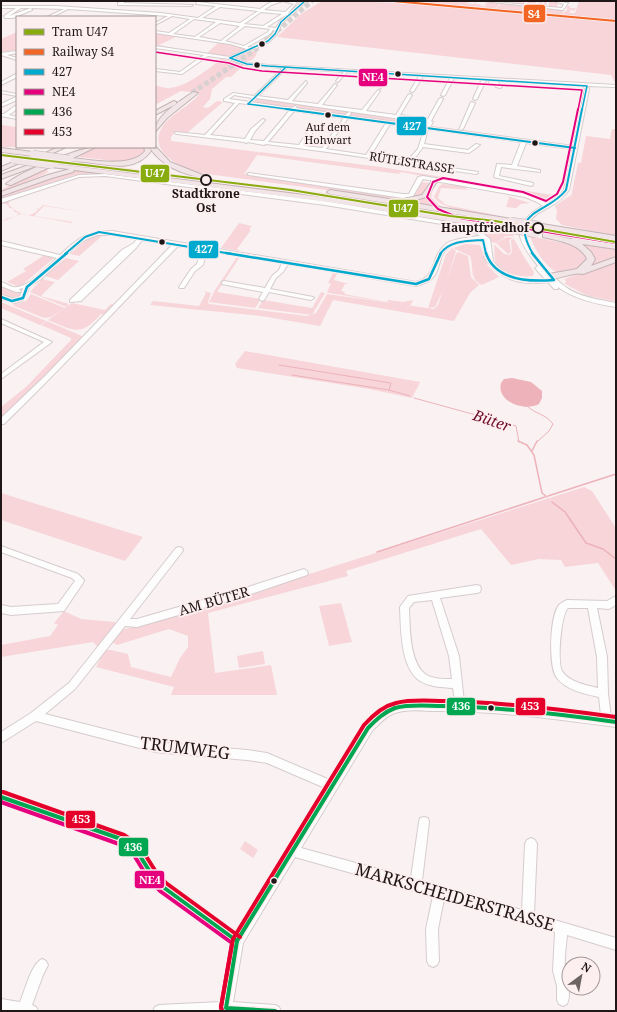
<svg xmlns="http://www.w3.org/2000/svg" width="617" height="1012" font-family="'Noto Serif',serif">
	<rect width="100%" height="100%" fill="#faf2f2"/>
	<g fill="#f7d5d9">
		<path d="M322,1C420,1 518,13 616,22V85L611,75L277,37L301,14Z"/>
		<path d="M406,1H440L441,3L442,1H469L467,3L474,4L475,2L473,1H477L475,4H482L479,5L485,6L486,5L484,4L488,3L486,1L500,3L496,8L502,3L522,5L521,7L523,5L533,6L532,8L534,6L544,7L543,10L545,7L555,9L553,12L556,9L564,10L562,14L567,10V6H570V8H576L574,11L571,10L569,13H575L579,1H616V20Z"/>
		<path d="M512,1L516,3L517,1H525L524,4H527L528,1H536L535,5H538L539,1L543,3L547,1L546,6H549V1H553L554,3L555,1L558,2L557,7H563L562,8L553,7L554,4L552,7L542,6L543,4L541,6L531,5L532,2L530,5L520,4L521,1L519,4L511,3Z"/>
		<path d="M17,32V50L1,52V39Z"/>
		<path d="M155,32L196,38L176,37L159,45L182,50L155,45Z"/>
		<path d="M219,42L247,49L227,57L185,51L207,53Z"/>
		<path d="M253,51L257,52C255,61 248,63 240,61L241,59L235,58Z"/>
		<path d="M221,59L245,64L231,77H226L212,89L210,99L203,107L208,108L217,101L223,102L187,133L175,132L171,137V141L259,152L258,154L260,152L381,167L552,195L546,199L538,200L512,193L401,172L399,174L257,155L244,174L402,197L413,195L421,182L430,183L424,194L409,200H400L200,173C174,166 141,146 169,119C179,110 193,103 200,93L181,91L155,105V86C160,86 166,89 170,88C186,87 210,68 221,59Z"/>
		<path d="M258,98L297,104L293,108L251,103Z"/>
		<path d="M299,104L349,111L346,116L295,109Z"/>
		<path d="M352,112L427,122L424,127L351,117L348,116Z"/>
		<path d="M2,125L17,127V147H27H1Z"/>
		<path d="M431,126H433L528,139L527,141Z"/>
		<path d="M612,129H616V236L562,225L556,219L557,211L555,206L571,195L570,202L578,163H581L586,136L610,139Z"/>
		<path d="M98,147H143L145,149L141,156L123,162L79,157L81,154Z"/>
		<path d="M64,160L332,194L497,220L450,216L318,194L316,197L71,166L72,164L57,162Z"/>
		<path d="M47,170L48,172L43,175L1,192V190C16,182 31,173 47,170Z"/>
		<path d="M76,171H86L327,201L463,223L513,233L514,236H506L496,243L492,242L481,231L454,223L331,203L99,173L75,175L1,199V195C25,186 50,174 76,171Z"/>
		<path d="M443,184L467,187L466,189L473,190L441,188L438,198L446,205L510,218C493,215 443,213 434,197L439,186Z"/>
		<path d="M434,185L431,197L442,208L409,203L423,197Z"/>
		<path d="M507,196L530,203L521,204L516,208L506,207L509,198Z"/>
		<path d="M8,201L10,203L8,204C19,213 26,221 38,210L36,208L39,209L43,205L84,212L44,206L34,216L73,222L72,223L21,214L1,222L5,220V219L17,216L18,213L13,211L15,210L11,208H8L10,207L6,204H1Z"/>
		<path d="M239,223L252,226L249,230H251L237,249L240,251L221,248Z"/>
		<path d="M96,235H103L79,256L70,254L87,240Z"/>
		<path d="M530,236L577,246L589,258L581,268L559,274C545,266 535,251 530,236Z"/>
		<path d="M507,237L514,238L509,240L511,252L508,254L496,243Z"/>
		<path d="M514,239L524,257L534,272L533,276C521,278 498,274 495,260C494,255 495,250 494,244L504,254L510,255L512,252L511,240Z"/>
		<path d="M577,242L616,248V258L562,277L591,264Z"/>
		<path d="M465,244L480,245L488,266L499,277L482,285C469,280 474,266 470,256L453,248Z"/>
		<path d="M452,248L456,251L444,289L435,307L428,308L446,254Z"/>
		<path d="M458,252L468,256L471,277L479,285L470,293L454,321L333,300L320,326L261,316L150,305L153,301L199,306L206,293L203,291L211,293L208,302L209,304L307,316L316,313L327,294L434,309L438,305L456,254Z"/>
		<path d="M43,254L54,258L22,285L17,286L7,282L26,271L23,269L43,256Z"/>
		<path d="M237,257L239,258L217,292L261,299L255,308L209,302L215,290Z"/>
		<path d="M66,258L79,261L58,280L45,276Z"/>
		<path d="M616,260V302L586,295L565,284L566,281L564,279Z"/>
		<path d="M333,273L337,274L334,280L349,284H345L341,291L345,292L344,294L387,302L388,300L403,302L413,300L410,306L329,293L327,292L331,284L328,283Z"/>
		<path d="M42,279L55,282L41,296L69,304L66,307L30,292Z"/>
		<path d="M1,285L21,293L22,294L16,300L1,296Z"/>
		<path d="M321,292L325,293L312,315L258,308L263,300L312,308Z"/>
		<path d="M31,294L65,308L51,317L44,318L12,305L26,301Z"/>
		<path d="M1,302L46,321L40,325L1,308Z"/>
		<path d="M72,303L105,310L111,304L115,305L105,315L101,314C81,337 74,331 48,320Z"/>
		<path d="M47,321L84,337L49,374L1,419V407L26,387L71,340V338L41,325Z"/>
		<path d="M245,351L420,382L412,398L369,389L237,368L235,364Z"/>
		<path d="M584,487L592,491L616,528V591L598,563L565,567L561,560L539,559L511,565L481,529L346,571L348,576L208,613L215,673L271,665L277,695H171L174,687L96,667L105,650H111L128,654L131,667L171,677L180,658L188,647V636L169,629L117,645L106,639L99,648L93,642L1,657V645L50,636L58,625L54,623L64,611L81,619L115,622L121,630L221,602Z"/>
		<path d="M1,493L143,537L125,561L1,520Z"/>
		<path d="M341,603L352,642L329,646L319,606Z"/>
		<path d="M263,651L265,664L239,668L237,656Z"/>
		<path d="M245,841L258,850L253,858L240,849Z"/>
	</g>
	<path fill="#edb2ba" d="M512,378L531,382L542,391V398L539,404C525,412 496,402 501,383L504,379Z"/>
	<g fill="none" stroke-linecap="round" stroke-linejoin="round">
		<g stroke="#edb2ba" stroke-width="1">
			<path d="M279,365L391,383L389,390L410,396"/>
			<path d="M292,375L389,390"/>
			<path d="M414,398L516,426L519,442"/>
			<path d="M527,406C535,414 546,414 553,424L549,431L537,442"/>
		</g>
		<g stroke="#edb2ba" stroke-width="1.5">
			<path d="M518,441L527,445L534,455L542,493L547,497"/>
			<path d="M532,451L537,441"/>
			<path d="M548,496L616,474"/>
			<path d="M552,502L565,512L586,543L603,549L616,559"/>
			<path d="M377,552L545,497"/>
		</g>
		<path stroke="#d9d1d1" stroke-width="5" stroke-dasharray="5 2.5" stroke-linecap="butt" d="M192,93L255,50L312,1"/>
		<g stroke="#d5cccd" stroke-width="2">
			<g id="minor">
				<path d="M122,1H126L123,3L193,5L191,6L118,5V3Z"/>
				<path d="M277,1H283L271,5L264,10L285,12L294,4L283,1L297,2L288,13H289L303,1H307L282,23L277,34L269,42L233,58L248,63L268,65L616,85V87L587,86L589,89L569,190C565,195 561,200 556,203C546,210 535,212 529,223C528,226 526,231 526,235C526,251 558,284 572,291C585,298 601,300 616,303V307C599,305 572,298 558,287V289H554L548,282C520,286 500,280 484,257L487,255L485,241L484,239C477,239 472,241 465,242C461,243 457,243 453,245C431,254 449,279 416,286L288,264L283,272L276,278L270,289L313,297L314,298L311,300L269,292L264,300L262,301L259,299L263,292L222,284V282L224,281L265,288L272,276L279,270L282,263L209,251L205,258L203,265L195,271L184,288H180L179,287L191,269L197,264L199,258L204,250L178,246C120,305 64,366 4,424H1V418L44,377L172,245L142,240L136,248L81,301L70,302V300L122,250L134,243L137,239L112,235H97L85,240L73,249L40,280L30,286L23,300L15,303L1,299V295L16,299L20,296L23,288L19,289L21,291L20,292H16L1,286V282C5,283 9,286 13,287C28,289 47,267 57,258L1,245V241L60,255C78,238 86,232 112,231L416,282C438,277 430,256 446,244C452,239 471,237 480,236L466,228L325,205L105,176L79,177L1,203V199L79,175L105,174L325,201L467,225L480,231L490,239L493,261L501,270L517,278L533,280L545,279L535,268L538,266C532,258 522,246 520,236C519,222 532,212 543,206L537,202L525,197L423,179L413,196L403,198L249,175L247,174L249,173L403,194H409L418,177L423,176L526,194L541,200L547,204L559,196L564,190L572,149L526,143L517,166L540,170V172L501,167L499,176L533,183V185L531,186L494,177L497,164L512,165L521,142L428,129L424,144L468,150L476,144L480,145L469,153L423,147L412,162L478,172V173L476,174C406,164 335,152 266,144L264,145L248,142L246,143L244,142L177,134L175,133V132L205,135L235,103L224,101V99L233,93L254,96L283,68L247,65L229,59L208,56L182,74L155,71V69L180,72L204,55L155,48V46L230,57L247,49L230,44L155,33V31L169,33L190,19L172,16L155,25V23L168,16L68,9L52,17H47L64,9L31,8L32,10L13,18H5L4,16L16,8H1V6H56L161,13L198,18L216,6L196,4L197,2L260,9L269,3ZM220,7L258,11L240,23L202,18ZM21,8H31L9,16ZM261,12L282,14L263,26L244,24ZM286,15H287L280,21L276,28L267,27ZM194,19L216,22L195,37L173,34ZM220,23L240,26L221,41L199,37ZM245,26L270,29L268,32L244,46L225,41ZM273,30H275C271,38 257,49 247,47L270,34ZM287,68L344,72L336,81L338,82L347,72L387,74L379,87L381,88L391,74L419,76L410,91L412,92L414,91L423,76L450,78L441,95L443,96L445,95L454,78L482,79L473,99L475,100L477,99L486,80L583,85L585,89L573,146L430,127L433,122L431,121L443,99L441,98L439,99L428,119L400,115L412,95L410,94L408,95L396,115L366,111L380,91L378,90L362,110L322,105L337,85L335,84L318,104L292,101L307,83L306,81L288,100L258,96ZM234,95L252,98L251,99L253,100L256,98L428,123L425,126L349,116L351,113L349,112L345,115L296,108L297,107L295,106L292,108L229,99ZM239,103L290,110L264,141L250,140L255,131L265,120L263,119L251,129L245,139L210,135ZM294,111L344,118L322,148L304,146L313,132L320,128V126H318L309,130L299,145L268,142ZM348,118L386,123L366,155L326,149ZM390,124L424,129L418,149L407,161L371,155Z"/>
				<path d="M484,1L562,8L564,4L553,1L568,3L563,10Z"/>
				<path d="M17,51V53L7,55L17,58V60L1,55V53Z"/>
				<path d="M16,74H17V77L1,85V82Z"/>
				<path d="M490,81L498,82L499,85L502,87L500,88L496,87L495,84L489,83Z"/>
				<path d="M1,91L17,94V96L1,93Z"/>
				<path d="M16,97H17V100L1,107V104Z"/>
				<path d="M471,102L475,103L463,129L459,130Z"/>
				<path d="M15,106H17V109L9,115L17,117V119L1,116V114H4Z"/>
				<path d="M1,319L52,342L1,379V374L44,342L1,323Z"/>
				<path d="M1,546L78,574L84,580L83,583L64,611L11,615L1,613V605L11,607L58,604L75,581L72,578L1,552Z"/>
				<path d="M179,547L182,548L183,550L182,552L130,619H137L248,587L304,569L307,571L308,573L307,575L248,595L137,627L125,626L75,689L45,714L155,742L247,750L267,753L330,780C345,757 364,714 391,705C410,698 434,701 455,701L453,688C441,687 430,687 420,681C400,668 401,627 400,607L408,596L477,585L480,586L481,589L480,592L477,593L440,598L459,656L464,702L534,706L601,715L599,697C585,694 566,690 557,678C548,667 550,616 559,605C561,603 564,601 567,600L607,601L616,596V605L609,609L597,608L607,657L608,694L611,717H616V727C557,719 498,711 438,711C423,711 406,708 392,714C384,718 378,725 372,731L301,848L411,878L419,822L420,818L424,817L428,818L429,822L422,881L522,910L525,844L527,840L531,838L535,840L537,844L534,914L616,938V950L567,935C566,947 564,959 565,970C566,982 572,992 567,1004L563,1006L559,1004L557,1000V986L553,971L555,932L444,899L438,929L439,961L437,965L433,967L429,965L427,961L426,929L433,896L295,857L243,943L233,1002L275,1005L279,1007L281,1011H153L155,1007L159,1005L221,1002L231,944L159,891L148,879L140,864L131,852L118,843L1,802V792L125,835L139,844L148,856L156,871L167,883L235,932L325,788L267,763L247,760L155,752L36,721L1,743V732L31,713L69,683L176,548ZM432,600L449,656L452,679C443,679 432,679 425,674C409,661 410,627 409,608L414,602ZM568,608H588L597,657L598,688C586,685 569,682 562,671C557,662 561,614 568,608Z"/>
				<path d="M42,959L46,961L48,965L43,975L32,1005L36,1007L38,1011H1V999L20,1002C25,991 31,964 42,959Z"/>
			</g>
		</g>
		<g stroke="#c4b4b6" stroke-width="2">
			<g id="highway">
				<path d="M193,92L198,93L167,118L155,132C155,115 181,101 193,92Z"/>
				<path d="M174,101L176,102V104L155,115V111Z"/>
				<path d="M155,146L170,162L205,176L202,178C181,173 163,167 150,148L151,151C129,182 84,153 57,164L329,198L509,227L513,229L509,231L329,202L74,170L73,172L52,178L1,196V192L48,175L70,169L50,167L11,185L6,184C18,173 80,147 96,147L73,158C91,160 132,168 145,151L144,147H155Z"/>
				<path d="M58,147H66L38,160L33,159Z"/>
				<path d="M1,148L33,152L36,154L33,156L1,152Z"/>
				<path d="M26,157L31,158L1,171V167Z"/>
				<path d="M34,163L37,165L36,166L1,179V175Z"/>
				<path d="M434,180L437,182L426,197L408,202L511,219L515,221L511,223L330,194L327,192L330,190L402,201V199L422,195L432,181Z"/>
				<path d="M536,223L616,236V240L539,227H536Z"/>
				<path d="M543,233L571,239L574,238L616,245V249L582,244L591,252L595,259L591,266L616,257V262L583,274C574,271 560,280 549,278V274L577,269L587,259C580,243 559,241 543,237Z"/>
			</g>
		</g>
		<use href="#minor" fill="#fefdfd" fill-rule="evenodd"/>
		<use href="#highway" fill="#f2e5e7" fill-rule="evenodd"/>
		<g stroke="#c4b4b6" stroke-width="8" stroke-linecap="butt">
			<g id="highway-bridge">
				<path d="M33,154L69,159"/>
				<path d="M14,160L51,165"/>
				<path d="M511,221L539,225"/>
				<path d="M509,229L536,234"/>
			</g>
		</g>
		<use href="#highway-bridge" stroke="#f2e5e7" stroke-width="7"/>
		<g stroke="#fdeeef" stroke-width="3">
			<g id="bus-1-far2">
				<path d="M230,58L268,41L275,34L281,22L305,1"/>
				<path d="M230,58L247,64L268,66L587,86L582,110"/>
				<path d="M248,104L294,110"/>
				<path d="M248,104L285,68"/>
			</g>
		</g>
		<g stroke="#fdeeef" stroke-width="4">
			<g id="bus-1-far1">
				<path d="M286,109L575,148"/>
				<path d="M65,254L85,237L99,232L232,254"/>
				<path d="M440,254C450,240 468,241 483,240L486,254"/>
				<path d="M533,254C507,209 547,215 566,190L582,109"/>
			</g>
		</g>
		<g stroke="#fdeeef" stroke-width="5">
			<g id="bus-1">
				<path d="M226,253L416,284L429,279L441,253"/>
				<path d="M486,253C495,281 529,282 554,280L532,253"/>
				<path d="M1,297L12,301L23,298L27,287L67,253"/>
			</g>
		</g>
		<g stroke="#fdeeef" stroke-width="3">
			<path id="bus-2-far2" d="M155,52L229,63L243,68L262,71L582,90L578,110"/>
		</g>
		<g stroke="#fdeeef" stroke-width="4">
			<path id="bus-2-far1" d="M578,109L563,182L557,194L546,201L523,192L443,178L433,182L427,197L438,209L459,218L615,243"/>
		</g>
		<g stroke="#fdeeef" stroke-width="7">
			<path id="bus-2" d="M1,802L119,844L132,852L148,878L160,891L232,943L221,1007L222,1011"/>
		</g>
		<g stroke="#fdeeef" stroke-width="7">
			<g id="bus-3">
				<path d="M1,797L121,839L135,848L152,875L163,887L237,941"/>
				<path d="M275,1011L226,1008L237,941L368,728C376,720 384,712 395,708C410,704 427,706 443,706C501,707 559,714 616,722"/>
			</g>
		</g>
		<g stroke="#fdeeef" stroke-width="7">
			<g id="bus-4">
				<path d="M3,792L124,835L139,845L156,872L166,883L240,937"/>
				<path d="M222,1011L221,1007L233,939L364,725C373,715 383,706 396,703C412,699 429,701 445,701C502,702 559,709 616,717"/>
			</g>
		</g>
		<use href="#bus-1-far2" stroke="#00a9ce" stroke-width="1.5"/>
		<use href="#bus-1-far1" stroke="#00a9ce" stroke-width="2"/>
		<use href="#bus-1" stroke="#00a9ce" stroke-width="2.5"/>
		<use href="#bus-2-far2" stroke="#e5007d" stroke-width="1.5"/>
		<use href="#bus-2-far1" stroke="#e5007d" stroke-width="2"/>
		<use href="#bus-2" stroke="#e5007d" stroke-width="4"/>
		<use href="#bus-3" stroke="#00a651" stroke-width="4"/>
		<use href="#bus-4" stroke="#e4002b" stroke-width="4"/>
		<g stroke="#fdeeef" stroke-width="3.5">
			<path id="rail-1" d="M393,1L616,21"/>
		</g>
		<use href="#rail-1" stroke="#f26522" stroke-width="2"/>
		<g stroke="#fdeeef" stroke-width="4">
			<path id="tram-1" d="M1,155L291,190L450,216L495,221L616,242"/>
		</g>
		<use href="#tram-1" stroke="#88ac0d" stroke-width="2"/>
	</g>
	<g fill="#1e1617" stroke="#fdeeef" stroke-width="1.5">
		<circle cx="262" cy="44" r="3.5"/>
		<circle cx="257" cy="65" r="3.5"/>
		<circle cx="398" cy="74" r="3.5"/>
		<circle cx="328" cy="115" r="3.5"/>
		<circle cx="535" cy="143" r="3.5"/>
		<circle cx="162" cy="242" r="3.5"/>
		<circle cx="491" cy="708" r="3.5"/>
		<circle cx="274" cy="881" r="3.5"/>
	</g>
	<g fill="#fdeeef" stroke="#1e1617" stroke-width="2">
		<circle cx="206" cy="180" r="5"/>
		<circle cx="538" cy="228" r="5"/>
	</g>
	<g text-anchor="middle" stroke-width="4" stroke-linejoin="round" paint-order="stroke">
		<g font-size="11" fill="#1e1617" stroke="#fdeeef">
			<text x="328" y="131">Auf dem<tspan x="328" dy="13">Hohwart</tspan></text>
		</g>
		<g font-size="12" fill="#1e1617" stroke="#fdeeef">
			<text transform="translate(412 163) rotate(9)" y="4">RÜTLISTRASSE</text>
		</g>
		<g font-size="12" font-weight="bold" fill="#1e1617" stroke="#fdeeef">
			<text x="206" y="198">Stadtkrone<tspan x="206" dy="14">Ost</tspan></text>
			<text x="529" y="232" text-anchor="end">Hauptfriedhof</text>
		</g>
		<g font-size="14" fill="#1e1617" stroke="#fdeeef">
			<text transform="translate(214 601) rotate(-16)" y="5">AM BÜTER</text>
		</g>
		<g font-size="15" font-style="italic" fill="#6f0e2c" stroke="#fdeeef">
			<text transform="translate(492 421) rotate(19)" y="5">Büter</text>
		</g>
		<g font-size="17" fill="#1e1617" stroke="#fdeeef">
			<text transform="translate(185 748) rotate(7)" y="6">TRUMWEG</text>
			<text transform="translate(455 897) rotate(16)" y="6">MARKSCHEIDERSTRASSE</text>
		</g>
	</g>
	<g stroke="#fdeeef" stroke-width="1.5">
		<rect x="523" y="4" width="23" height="19" rx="4" fill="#f26522"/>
		<rect x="358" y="68" width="30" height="19" rx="4" fill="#e5007d"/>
		<rect x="396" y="116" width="31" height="20" rx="4" fill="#00a9ce"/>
		<rect x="140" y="164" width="30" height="19" rx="4" fill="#88ac0d"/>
		<rect x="388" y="199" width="31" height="19" rx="4" fill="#88ac0d"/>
		<rect x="188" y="240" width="31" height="19" rx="4" fill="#00a9ce"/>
		<rect x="446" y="697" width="30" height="19" rx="4" fill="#00a651"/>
		<rect x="515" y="697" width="31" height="19" rx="4" fill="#e4002b"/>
		<rect x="65" y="810" width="31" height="19" rx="4" fill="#e4002b"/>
		<rect x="118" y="837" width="31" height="20" rx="4" fill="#00a651"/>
		<rect x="134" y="870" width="31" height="19" rx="4" fill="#e5007d"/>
	</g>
	<g font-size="11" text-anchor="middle" font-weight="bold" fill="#fff">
		<text x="534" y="18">S4</text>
		<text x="373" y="81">NE4</text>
		<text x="412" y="130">427</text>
		<text x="155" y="177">U47</text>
		<text x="403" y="212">U47</text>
		<text x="204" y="253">427</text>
		<text x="461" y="710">436</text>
		<text x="530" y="710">453</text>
		<text x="81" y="823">453</text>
		<text x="133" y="851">436</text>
		<text x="150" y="884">NE4</text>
	</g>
	<rect width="617" height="1012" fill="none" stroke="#1e1617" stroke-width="4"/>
	<rect x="16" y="16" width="140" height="132" fill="#fdeeef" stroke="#a49899"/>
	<rect x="24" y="29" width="20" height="6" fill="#88ac0d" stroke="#a49899"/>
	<text x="52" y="36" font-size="12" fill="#1e1617">Tram U47</text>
	<rect x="24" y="49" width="20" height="6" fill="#f26522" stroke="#a49899"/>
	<text x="52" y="56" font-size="12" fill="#1e1617">Railway S4</text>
	<rect x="24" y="69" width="20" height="6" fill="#00a9ce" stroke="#a49899"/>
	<text x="52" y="76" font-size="12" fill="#1e1617">427</text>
	<rect x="24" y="89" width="20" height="6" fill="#e5007d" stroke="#a49899"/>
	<text x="52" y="96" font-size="12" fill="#1e1617">NE4</text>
	<rect x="24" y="109" width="20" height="6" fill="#00a651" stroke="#a49899"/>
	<text x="52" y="116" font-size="12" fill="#1e1617">436</text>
	<rect x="24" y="129" width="20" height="6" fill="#e4002b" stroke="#a49899"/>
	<text x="52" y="136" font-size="12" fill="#1e1617">453</text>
	<g transform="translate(581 976) rotate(32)"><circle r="19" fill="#fdeeef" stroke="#a49899"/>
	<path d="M0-3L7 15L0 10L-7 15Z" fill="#6b6364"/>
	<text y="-6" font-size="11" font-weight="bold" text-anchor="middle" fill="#1e1617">N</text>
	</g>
</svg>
